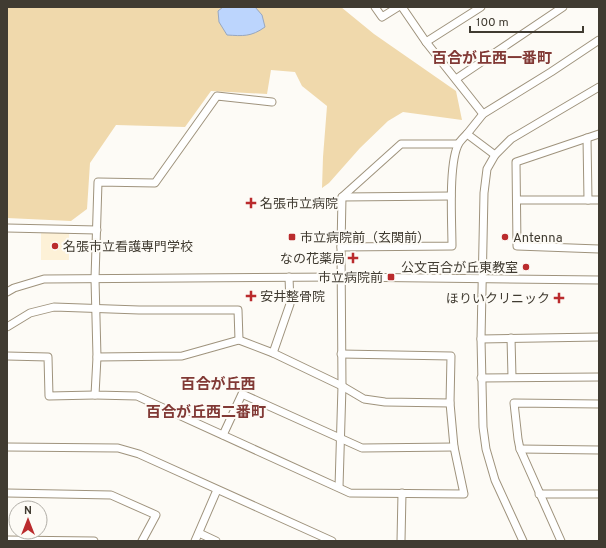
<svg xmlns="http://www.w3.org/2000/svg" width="606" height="548" font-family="Overpass,'Noto Sans JP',sans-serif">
	<rect width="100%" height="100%" fill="#fdfbf6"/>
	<rect fill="#fdf1d7" x="41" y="233" width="28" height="27"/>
	<path fill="#f0d9ac" d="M7,7H341L374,34L456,91L462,120L403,112L388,121L360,148L329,183L322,188L323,157L327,106L302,86L295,72L271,70L267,94L211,91L185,127L116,125L90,163L87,209L71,221L7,218Z"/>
	<path fill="#bcd5fd" stroke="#97a7c0" d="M223,7H255L262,15L265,27C251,37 243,36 227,35L219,22L218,11Z"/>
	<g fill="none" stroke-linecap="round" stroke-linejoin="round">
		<g stroke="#9f937d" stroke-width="9">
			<g id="minor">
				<path d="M375,7L382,17L398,7"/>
				<path d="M402,7L426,42L483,114"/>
				<path d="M426,42L481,7"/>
				<path d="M456,79L563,7"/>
				<path d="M272,102L217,96L155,183L98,182L95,279L97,357L95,395L137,396L350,493L464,494L454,447L450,403L451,356L341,354"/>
				<path d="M467,134L483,114L551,72L599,40"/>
				<path d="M599,134L516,162L517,246L599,249"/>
				<path d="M587,138L588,200"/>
				<path d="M342,197L451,196"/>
				<path d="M517,200H599"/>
				<path d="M7,228L97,230"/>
				<path d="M341,247L452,246C452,223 448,162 459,143C461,140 464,137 467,134L495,155"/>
				<path d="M7,292L14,288L44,279L341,277L599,280"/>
				<path d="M7,327L30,313L54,307L139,310H238L239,340"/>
				<path d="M511,338L512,377"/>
				<path d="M481,339L599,337"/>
				<path d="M273,353L290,304L289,277"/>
				<path d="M7,356L48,357L49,396L95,395"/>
				<path d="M97,357L182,356L239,340L273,353L342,386L364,399L385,402L450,403"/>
				<path d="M481,378L599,377"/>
				<path d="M223,435L242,394L362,448L454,447"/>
				<path d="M7,447L118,448L139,454L332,541"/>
				<path d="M520,449L599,450"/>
				<path d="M339,487L342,386L341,247L342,197L401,144H458"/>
				<path d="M7,493L111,495L156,515L142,541"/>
				<path d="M539,494H599"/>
				<path d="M199,533L216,541"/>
				<path d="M7,540L94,541"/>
				<path d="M195,541L217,490"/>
				<path d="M401,541L402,493"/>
				<path d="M523,541L495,480L486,449L483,427L481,339L484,193L487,169L495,155L511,139L599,87"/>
				<path d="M561,541L520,449L518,439L514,403L599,404"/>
			</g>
		</g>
		<use href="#minor" stroke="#fff" stroke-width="7"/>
	</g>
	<g fill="#ba2b2d" stroke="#fdfbf6" stroke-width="1.5">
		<path d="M249 197h4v4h4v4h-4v4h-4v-4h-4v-4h4z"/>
		<rect x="288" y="233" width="8" height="8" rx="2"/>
		<circle cx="505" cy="237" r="4"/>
		<circle cx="55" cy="246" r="4"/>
		<path d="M351 252h4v4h4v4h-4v4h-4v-4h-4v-4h4z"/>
		<circle cx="526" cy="267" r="4"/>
		<rect x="387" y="273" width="8" height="8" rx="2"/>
		<path d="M249 290h4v4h4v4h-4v4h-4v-4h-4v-4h4z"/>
		<path d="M557 292h4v4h4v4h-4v4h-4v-4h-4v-4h4z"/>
	</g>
	<g text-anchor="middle" stroke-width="4" stroke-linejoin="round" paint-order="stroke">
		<g font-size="13" fill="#403b31" stroke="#fdfbf6" text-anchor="start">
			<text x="260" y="208">名張市立病院</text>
			<text x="300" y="242">市立病院前（玄関前）</text>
			<text x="513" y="242">Antenna</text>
			<text x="63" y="251">名張市立看護専門学校</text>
			<text x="345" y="263" text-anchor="end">なの花薬局</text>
			<text x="518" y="272" text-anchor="end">公文百合が丘東教室</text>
			<text x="383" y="282" text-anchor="end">市立病院前</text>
			<text x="260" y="301">安井整骨院</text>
			<text x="550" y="303" text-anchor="end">ほりいクリニック</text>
		</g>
		<g font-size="15" font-weight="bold" fill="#813935" stroke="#fdfbf6">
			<text x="492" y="63">百合が丘西一番町</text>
			<text x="218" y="389">百合が丘西</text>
			<text x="206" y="417">百合が丘西二番町</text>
		</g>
	</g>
	<rect width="606" height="548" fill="none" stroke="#403b31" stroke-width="16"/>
	<g transform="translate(28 520)"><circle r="19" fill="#fdfbf6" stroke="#b1aea7"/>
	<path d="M0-3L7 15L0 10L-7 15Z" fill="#ba2b2d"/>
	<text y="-6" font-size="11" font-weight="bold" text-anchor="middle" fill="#403b31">N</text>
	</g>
	<path d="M470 26v6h113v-6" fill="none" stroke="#403b31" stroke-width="2"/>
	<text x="476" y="26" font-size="12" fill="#403b31" stroke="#fdfbf6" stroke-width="3" paint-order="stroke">100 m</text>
</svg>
